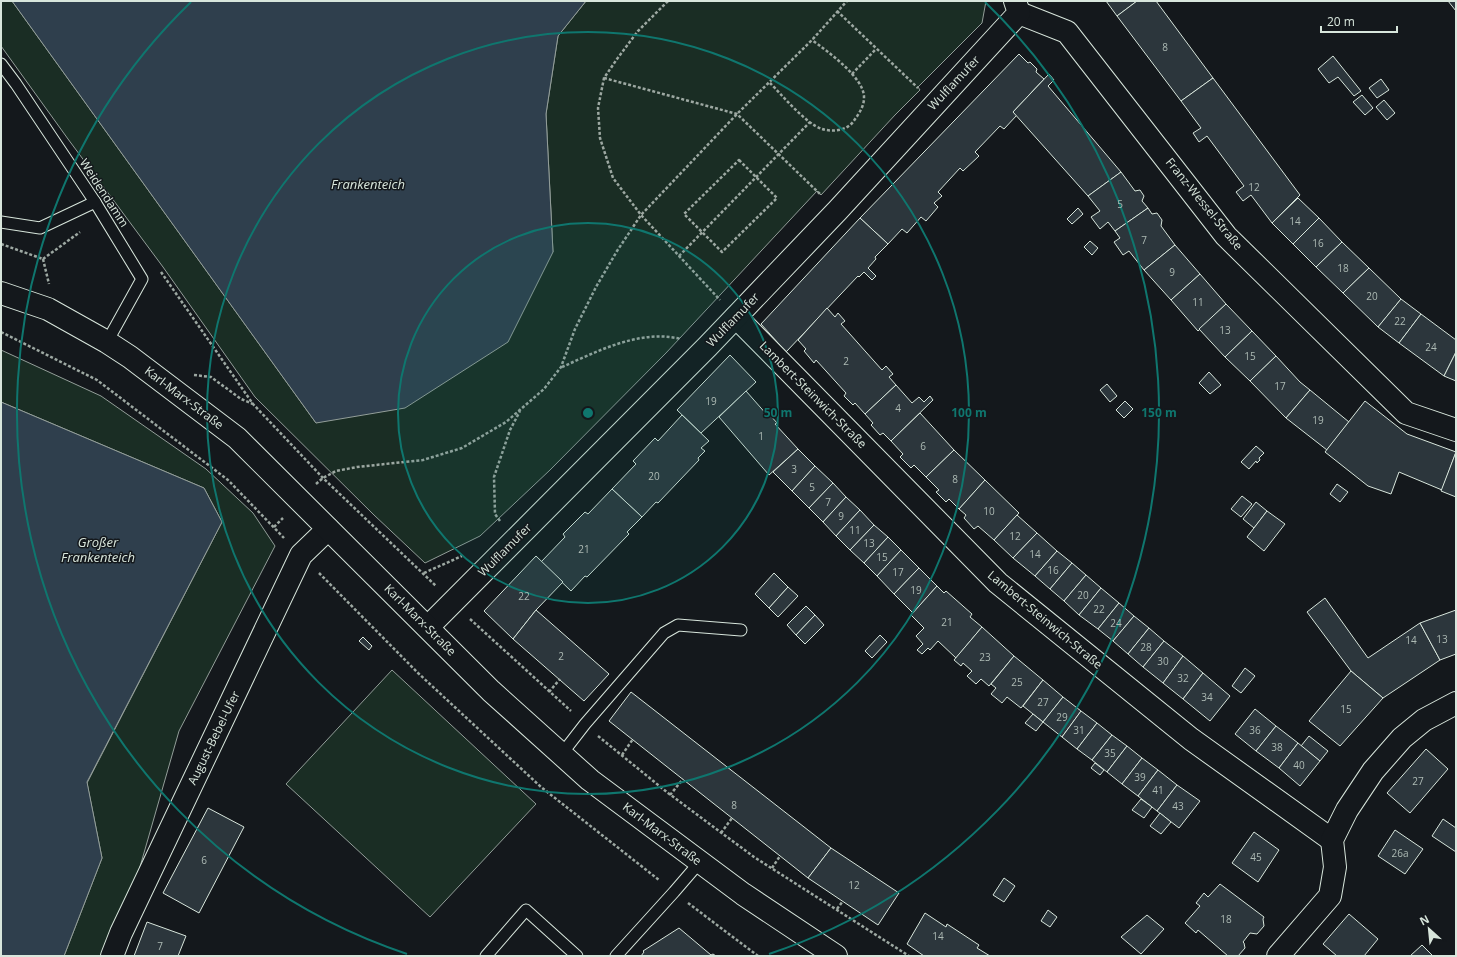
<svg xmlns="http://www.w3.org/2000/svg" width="1457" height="957" font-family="'Open Sans',sans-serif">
	<rect width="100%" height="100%" fill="#14181c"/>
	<g fill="#1a2d24" stroke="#939e99">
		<path d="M1,1H12L316,423L553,252L546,114L558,36L586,1H986L982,23L918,87L920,90L895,115L821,195L817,191L666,353L550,470L480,536L425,563L374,515L255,397L163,267L68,139L1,46Z"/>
		<path d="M1,350L101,396L206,469L253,513L275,546L179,731L121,933L112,956H64L102,858L87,783L222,522L204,488L1,402Z"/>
		<path d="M392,670L536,804L430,917L286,784Z"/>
	</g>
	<g fill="#2f3f4d" stroke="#939e99">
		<path d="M12,1H586L558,36L546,114L553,252L508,342L405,408L316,423Z"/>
		<path d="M1,402L204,488L222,522L87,782L102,858L64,956H1Z"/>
	</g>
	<g fill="#2c363c" stroke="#d8e6dc">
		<path d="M1106,1H1137L1117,16Z"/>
		<path d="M1137,1H1156L1213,78L1181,101L1117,16Z"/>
		<path d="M1448,1H1456V11Z"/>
		<path d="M1019,54L1028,63L1030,62L1037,69L1036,72L1044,79L1013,112L1017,115L1004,129L1000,126L975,152L979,156L963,171L960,168L938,192L942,196L934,203L938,207L926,221L921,217L907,233L902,229L888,244L860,218Z"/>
		<path d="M1333,56L1361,91L1354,96L1338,77L1329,83L1318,69Z"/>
		<path d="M1049,74L1054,80L1048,86L1121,172L1088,196L1013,112Z"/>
		<path d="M1213,78L1300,195L1272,223L1251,195L1243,201L1236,192L1244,186L1207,136L1199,142L1193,133L1201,128L1181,101Z"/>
		<path d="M1381,79L1389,90L1377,98L1369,88Z"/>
		<path d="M1362,95L1373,108L1365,115L1353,102Z"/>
		<path d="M1384,100L1395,113L1387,120L1376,107Z"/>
		<path d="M1121,172L1135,191L1140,190L1144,196L1142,201L1148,208L1115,231L1108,222L1100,229L1091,217L1100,211L1088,196Z"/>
		<path d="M1298,198L1319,218L1293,244L1272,223Z"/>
		<path d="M1078,208L1083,214L1072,224L1067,219Z"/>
		<path d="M1148,208L1152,214L1157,213L1162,220L1161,226L1175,245L1144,270L1129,251L1123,255L1114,242L1120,238L1115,231Z"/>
		<path d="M860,218L888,244L875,257L876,259L868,268L876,276L872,280L864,272L859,277L858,276L786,352L761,324Z"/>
		<path d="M1319,218L1342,242L1316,267L1293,244Z"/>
		<path d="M1090,241L1098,248L1092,255L1084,247Z"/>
		<path d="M1342,242L1369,268L1343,293L1316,267Z"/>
		<path d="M1175,245L1200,274L1171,300L1144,270Z"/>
		<path d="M1369,268L1401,299L1378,327L1343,293Z"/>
		<path d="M1200,274L1226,304L1198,331L1171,300Z"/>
		<path d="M1401,299L1421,314L1399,343L1378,327Z"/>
		<path d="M1226,304L1252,331L1225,357L1199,329Z"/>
		<path d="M827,308L835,317L838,313L845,321L841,324L882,370L886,366L893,374L889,377L896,385L865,414L855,403L853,405L844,396L846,393L816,360L814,363L804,351L806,349L798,340Z"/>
		<path d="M1421,314L1456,340V352L1444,376L1399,343Z"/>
		<path d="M1252,331L1276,356L1250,381L1225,357Z"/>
		<path d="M1456,352V381L1444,376Z"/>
		<path d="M730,355L756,382L701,433L677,410Z"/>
		<path d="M1276,356L1300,382L1310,390L1286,418L1250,381Z"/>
		<path d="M1209,372L1221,385L1210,394L1199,383Z"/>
		<path d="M1107,384L1117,396L1110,402L1100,390Z"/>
		<path d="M896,385L912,403L919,397L924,402L930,396L933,400L891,441L883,433L880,435L871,425L873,423L865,414Z"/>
		<path d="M1310,390L1349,422L1327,450L1286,418Z"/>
		<path d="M746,391L768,416L770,415L777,423L775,424L798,449L769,475L719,417Z"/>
		<path d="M1125,401L1133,409L1124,418L1116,410Z"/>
		<path d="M1365,401L1407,434L1456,452L1442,490L1399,472L1391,494L1368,486L1325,452Z"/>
		<path d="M920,413L954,450L926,477L914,465L911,468L900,457L903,454L891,441Z"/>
		<path d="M682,415L709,441L701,448L705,451L698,458L699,460L658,503L656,502L642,517L612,489L636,464L633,461L655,438L658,441Z"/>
		<path d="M1256,446L1264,453L1259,458L1260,460L1257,463L1256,461L1249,469L1241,462Z"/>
		<path d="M798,449L815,466L792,491L773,472Z"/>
		<path d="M954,450L985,480L959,509L949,499L946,502L936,492L939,490L926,477Z"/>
		<path d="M1456,452V497L1441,491Z"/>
		<path d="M815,466L833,483L809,508L792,491Z"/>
		<path d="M985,480L1019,513L994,540L978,526L974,529L964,518L966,515L959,509Z"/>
		<path d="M833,483L846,497L823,522L809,508Z"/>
		<path d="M1337,484L1348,492L1340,502L1330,494Z"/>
		<path d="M612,489L642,517L627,532L629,534L587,577L585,576L571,591L541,562L565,537L563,534L585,512L588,514Z"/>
		<path d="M1242,496L1252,504L1241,517L1231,509Z"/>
		<path d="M846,497L860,510L836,536L823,522Z"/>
		<path d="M1256,502L1267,511L1254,528L1243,519Z"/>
		<path d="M860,510L874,525L850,550L836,536Z"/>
		<path d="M1267,511L1285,524L1264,551L1247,537Z"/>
		<path d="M1017,515L1037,533L1013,558L994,540Z"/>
		<path d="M874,525L888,537L864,563L850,550Z"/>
		<path d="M1037,533L1057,551L1035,576L1013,558Z"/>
		<path d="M888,537L901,550L877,576L864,563Z"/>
		<path d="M901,550L919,568L894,594L877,576Z"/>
		<path d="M1057,551L1072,563L1050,589L1035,576Z"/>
		<path d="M536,556L563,582L536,610L513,639L484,611Z"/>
		<path d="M1072,563L1086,575L1064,601L1050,589Z"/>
		<path d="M919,568L937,586L913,613L894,594Z"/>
		<path d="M774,573L788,587L769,608L755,594Z"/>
		<path d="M1086,575L1101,588L1079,615L1064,601Z"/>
		<path d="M937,586L944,593L946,591L972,614L970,617L982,627L956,658L938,641L930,650L928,648L922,654L917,650L923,644L916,636L924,628L911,615Z"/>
		<path d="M788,587L798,596L778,617L769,608Z"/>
		<path d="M1101,588L1119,603L1098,629L1079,615Z"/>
		<path d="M1325,598L1368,658L1420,623L1440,660L1383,698L1351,671L1307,612Z"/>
		<path d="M1119,603L1134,616L1113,641L1098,629Z"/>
		<path d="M806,606L815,615L796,635L787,625Z"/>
		<path d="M536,610L609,674L584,701L513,639Z"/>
		<path d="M1456,610V654L1440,660L1420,623Z"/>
		<path d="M815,615L824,625L805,644L796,635Z"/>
		<path d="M1134,616L1149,628L1128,654L1113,641Z"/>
		<path d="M982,627L1014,656L989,686L981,679L976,684L967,676L972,671L963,663L961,666L954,660Z"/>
		<path d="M1149,628L1164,641L1143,667L1128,654Z"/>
		<path d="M880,635L887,642L872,658L865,651Z"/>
		<path d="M363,637L372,646L369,650L359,641Z"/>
		<path d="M1164,641L1183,656L1163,683L1143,667Z"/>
		<path d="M1014,656L1043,680L1021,708L1007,697L1002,703L991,694L996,688L991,684Z"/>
		<path d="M1183,656L1203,673L1183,699L1163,683Z"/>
		<path d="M1245,668L1255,676L1241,693L1232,686Z"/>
		<path d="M1351,671L1383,698L1340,746L1309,721Z"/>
		<path d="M1203,673L1230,696L1210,721L1183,699Z"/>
		<path d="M1043,680L1063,697L1043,722L1023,706Z"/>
		<path d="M631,692L831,848L808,878L609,721Z"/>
		<path d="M1063,697L1081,711L1062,737L1043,722Z"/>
		<path d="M1255,709L1276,726L1256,751L1235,734Z"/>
		<path d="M1081,711L1097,723L1077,749L1062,737Z"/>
		<path d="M1033,714L1043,722L1036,731L1025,723Z"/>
		<path d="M1097,723L1112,735L1092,760L1077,749Z"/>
		<path d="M1276,726L1298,743L1279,768L1256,751Z"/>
		<path d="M1112,735L1127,746L1107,772L1092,760Z"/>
		<path d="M1309,736L1328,751L1320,761L1301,746Z"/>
		<path d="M1298,743L1320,761L1300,786L1279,768Z"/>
		<path d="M1127,746L1142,758L1122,784L1107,772Z"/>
		<path d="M1426,749L1448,769L1410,813L1387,793Z"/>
		<path d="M1142,758L1158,770L1138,796L1122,784Z"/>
		<path d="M1095,763L1104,770L1100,775L1091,768Z"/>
		<path d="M1158,770L1177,785L1157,811L1138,796Z"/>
		<path d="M1177,785L1200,801L1179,828L1157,811Z"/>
		<path d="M1141,799L1152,807L1144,818L1132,810Z"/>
		<path d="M208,808L244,827L199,913L163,893Z"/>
		<path d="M1160,813L1171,822L1161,834L1150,826Z"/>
		<path d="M1443,819L1456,828V852L1432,836Z"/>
		<path d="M1395,830L1423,849L1405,874L1378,856Z"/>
		<path d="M1254,832L1279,850L1258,882L1232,863Z"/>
		<path d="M831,848L899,893L878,925L808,878Z"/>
		<path d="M1004,878L1015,886L1004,902L993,895Z"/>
		<path d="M1220,884L1264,917L1263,919L1264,926L1257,934L1250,933L1243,942L1244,943L1245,948L1238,956H1228L1198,930L1196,933L1185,923L1200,906L1196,903L1204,893L1208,897Z"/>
		<path d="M1048,910L1057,917L1050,927L1041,921Z"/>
		<path d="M925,913L946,927L947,924L979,945L977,948L990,956H924L907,944Z"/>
		<path d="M1349,914L1378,939L1364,956H1337L1323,944Z"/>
		<path d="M1147,915L1164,929L1141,954L1121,937Z"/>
		<path d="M147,922L186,936L178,956H134Z"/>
		<path d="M679,928L711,955L713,954L716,956H641L644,952L643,951Z"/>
		<path d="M1422,945L1433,956H1410Z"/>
	</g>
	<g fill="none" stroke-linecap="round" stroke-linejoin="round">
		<g stroke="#d8e6dc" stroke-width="13">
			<g id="service">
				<path d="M1,64L16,84L95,202L142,279L107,342"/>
				<path d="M1,222L40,228L95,202"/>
				<path d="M561,755L585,724L664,633L678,625L741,630"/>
				<path d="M486,956L526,910L577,956"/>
				<path d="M616,956L674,892L699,863"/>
			</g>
		</g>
		<g stroke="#d8e6dc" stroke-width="24">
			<g id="minor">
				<path d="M1019,13L1067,32L1226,236L1406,413L1456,430"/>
				<path d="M736,317L998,583L1191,739L1332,840"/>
				<path d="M428,627L708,346L838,210L1019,13L1015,1"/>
				<path d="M112,956L121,933L301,555L328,529"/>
				<path d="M1278,956L1330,896L1335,867L1332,840L1347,810L1373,771L1402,738L1424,720L1456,703"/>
			</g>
		</g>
		<g stroke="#d8e6dc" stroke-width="24">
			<path id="secondary" d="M1,293L48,309L107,342L130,357L237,438L491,691L590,780L743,894L836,956"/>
		</g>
		<g stroke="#9da8a2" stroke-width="2.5" stroke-dasharray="3 2" stroke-linecap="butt">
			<path d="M668,1L638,31L617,59L604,78L598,108L600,138L613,178L641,215L720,300"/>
			<path d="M837,11L918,88"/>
			<path d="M852,74L876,49"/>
			<path d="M604,78L737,114L821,195"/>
			<path d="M770,83C782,95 806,124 822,129C832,132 846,131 853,122C858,115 864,107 864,98C865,78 827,51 812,40"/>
			<path d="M739,160L777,198L722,252L684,214Z"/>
			<path d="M1,244L43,259"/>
			<path d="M679,256L810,122"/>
			<path d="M43,259L49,284"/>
			<path d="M43,259L80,232"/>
			<path d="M161,272L253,404L323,478L436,586"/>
			<path d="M1,332L97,380L228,480L284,538"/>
			<path d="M562,367C598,351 640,329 681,339"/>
			<path d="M194,375L211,377L241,399L253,404"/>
			<path d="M316,484L323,478L336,471L357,467L423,460L462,448L506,422L544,389L561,367L575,329L596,287L617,251L641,215L737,114L812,40L847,1"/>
			<path d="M500,521L495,514L494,477L510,430L520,411"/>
			<path d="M274,527L283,518"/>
			<path d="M319,573L418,673L541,787L659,880"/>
			<path d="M424,573L462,556"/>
			<path d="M470,619L571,711"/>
			<path d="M549,692L560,679"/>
			<path d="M598,736L668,793L754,857L909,956"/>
			<path d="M622,755L633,739"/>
			<path d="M670,795L683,779"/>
			<path d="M721,833L732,818"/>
			<path d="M772,868L780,856"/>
			<path d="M688,903L758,956"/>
			<path d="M837,909L843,901"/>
		</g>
		<use href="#service" stroke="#14181c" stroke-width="11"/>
		<use href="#minor" stroke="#14181c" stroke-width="22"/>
		<use href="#secondary" stroke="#14181c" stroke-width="22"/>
	</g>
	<circle cx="588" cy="413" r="190" fill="#0f766e" fill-opacity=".12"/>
	<g fill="none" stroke="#0f766e" stroke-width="2">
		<circle cx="588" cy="413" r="190"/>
		<circle cx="588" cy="413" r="381"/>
		<path d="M407 954A571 571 0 0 1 191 2M985 2A571 571 0 0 1 769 954"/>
	</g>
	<g text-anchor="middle" stroke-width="3" stroke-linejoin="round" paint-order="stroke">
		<g font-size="10" fill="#adbab4">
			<text x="1165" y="51">8</text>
			<text x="1254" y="191">12</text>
			<text x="1120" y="208">5</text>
			<text x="1295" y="225">14</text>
			<text x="1144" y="244">7</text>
			<text x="1318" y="247">16</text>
			<text x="1343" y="272">18</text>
			<text x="1172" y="276">9</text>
			<text x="1372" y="300">20</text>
			<text x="1198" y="306">11</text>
			<text x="1400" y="325">22</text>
			<text x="1225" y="334">13</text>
			<text x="1431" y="351">24</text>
			<text x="1250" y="360">15</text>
			<text x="846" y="365">2</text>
			<text x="1280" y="390">17</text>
			<text x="711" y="405">19</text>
			<text x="898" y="412">4</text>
			<text x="1318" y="424">19</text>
			<text x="761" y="440">1</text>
			<text x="923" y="450">6</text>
			<text x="794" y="473">3</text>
			<text x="654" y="480">20</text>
			<text x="955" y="483">8</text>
			<text x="812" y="491">5</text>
			<text x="828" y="506">7</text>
			<text x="989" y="515">10</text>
			<text x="841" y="520">9</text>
			<text x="855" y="534">11</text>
			<text x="1015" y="540">12</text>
			<text x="869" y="547">13</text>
			<text x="584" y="553">21</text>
			<text x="1035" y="558">14</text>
			<text x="882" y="561">15</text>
			<text x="1053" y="574">16</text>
			<text x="898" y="576">17</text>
			<text x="916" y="594">19</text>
			<text x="1083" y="599">20</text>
			<text x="524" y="600">22</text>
			<text x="1099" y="613">22</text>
			<text x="947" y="626">21</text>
			<text x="1116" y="627">24</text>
			<text x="1442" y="643">13</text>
			<text x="1411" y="644">14</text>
			<text x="1146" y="651">28</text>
			<text x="561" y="660">2</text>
			<text x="985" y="661">23</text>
			<text x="1163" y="665">30</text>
			<text x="1183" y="682">32</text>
			<text x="1017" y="686">25</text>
			<text x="1207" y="701">34</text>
			<text x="1043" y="706">27</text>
			<text x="1346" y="713">15</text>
			<text x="1062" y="721">29</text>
			<text x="1079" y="734">31</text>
			<text x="1255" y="734">36</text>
			<text x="1277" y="751">38</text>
			<text x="1110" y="757">35</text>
			<text x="1299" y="769">40</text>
			<text x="1140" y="781">39</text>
			<text x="1418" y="785">27</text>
			<text x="1158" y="794">41</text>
			<text x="734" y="809">8</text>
			<text x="1178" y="810">43</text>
			<text x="1400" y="857">26a</text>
			<text x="1256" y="861">45</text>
			<text x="204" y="864">6</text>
			<text x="854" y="889">12</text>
			<text x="1226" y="923">18</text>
			<text x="938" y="940">14</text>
			<text x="160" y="950">7</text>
		</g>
		<g font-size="12" fill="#d8e6dc" stroke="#14181c">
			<text transform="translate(954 83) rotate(-47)" y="4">Wulflamufer</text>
			<text transform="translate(104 193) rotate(57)" y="4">Weidendamm</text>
			<text transform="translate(1204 204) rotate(51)" y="4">Franz-Wessel-Straße</text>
			<text transform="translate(733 320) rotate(-46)" y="4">Wulflamufer</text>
			<text transform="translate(813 395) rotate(45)" y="4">Lambert-Steinwich-Straße</text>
			<text transform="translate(184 398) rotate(37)" y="4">Karl-Marx-Straße</text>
			<text transform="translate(505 550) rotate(-45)" y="4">Wulflamufer</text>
			<text transform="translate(420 620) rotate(45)" y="4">Karl-Marx-Straße</text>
			<text transform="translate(1045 620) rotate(40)" y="4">Lambert-Steinwich-Straße</text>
			<text transform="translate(214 738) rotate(-64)" y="4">August-Bebel-Ufer</text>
			<text transform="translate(662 834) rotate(37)" y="4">Karl-Marx-Straße</text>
		</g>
		<g font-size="13" font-style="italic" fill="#d8e6dc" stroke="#14181c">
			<text x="368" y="189">Frankenteich</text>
			<text x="98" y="547">Großer<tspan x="98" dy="15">Frankenteich</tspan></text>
		</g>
	</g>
	<circle cx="588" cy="413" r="6" fill="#0f766e" stroke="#14181c" stroke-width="2"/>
	<g font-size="12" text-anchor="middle" font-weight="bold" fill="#0f766e" stroke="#14181c" stroke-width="3" stroke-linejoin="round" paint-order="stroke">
		<text x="778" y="417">50 m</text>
		<text x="969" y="417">100 m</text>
		<text x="1159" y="417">150 m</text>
	</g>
	<rect width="1457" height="957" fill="none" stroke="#d8e6dc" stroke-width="4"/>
	<g transform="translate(1429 929) rotate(333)" stroke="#14181c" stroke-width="3" paint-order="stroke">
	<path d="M0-3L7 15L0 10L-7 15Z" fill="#d8e6dc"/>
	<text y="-6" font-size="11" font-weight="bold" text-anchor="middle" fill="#d8e6dc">N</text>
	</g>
	<path d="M1321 26v6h76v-6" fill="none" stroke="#d8e6dc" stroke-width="2"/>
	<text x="1327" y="26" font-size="12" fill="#d8e6dc" stroke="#14181c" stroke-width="3" paint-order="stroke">20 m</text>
</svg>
